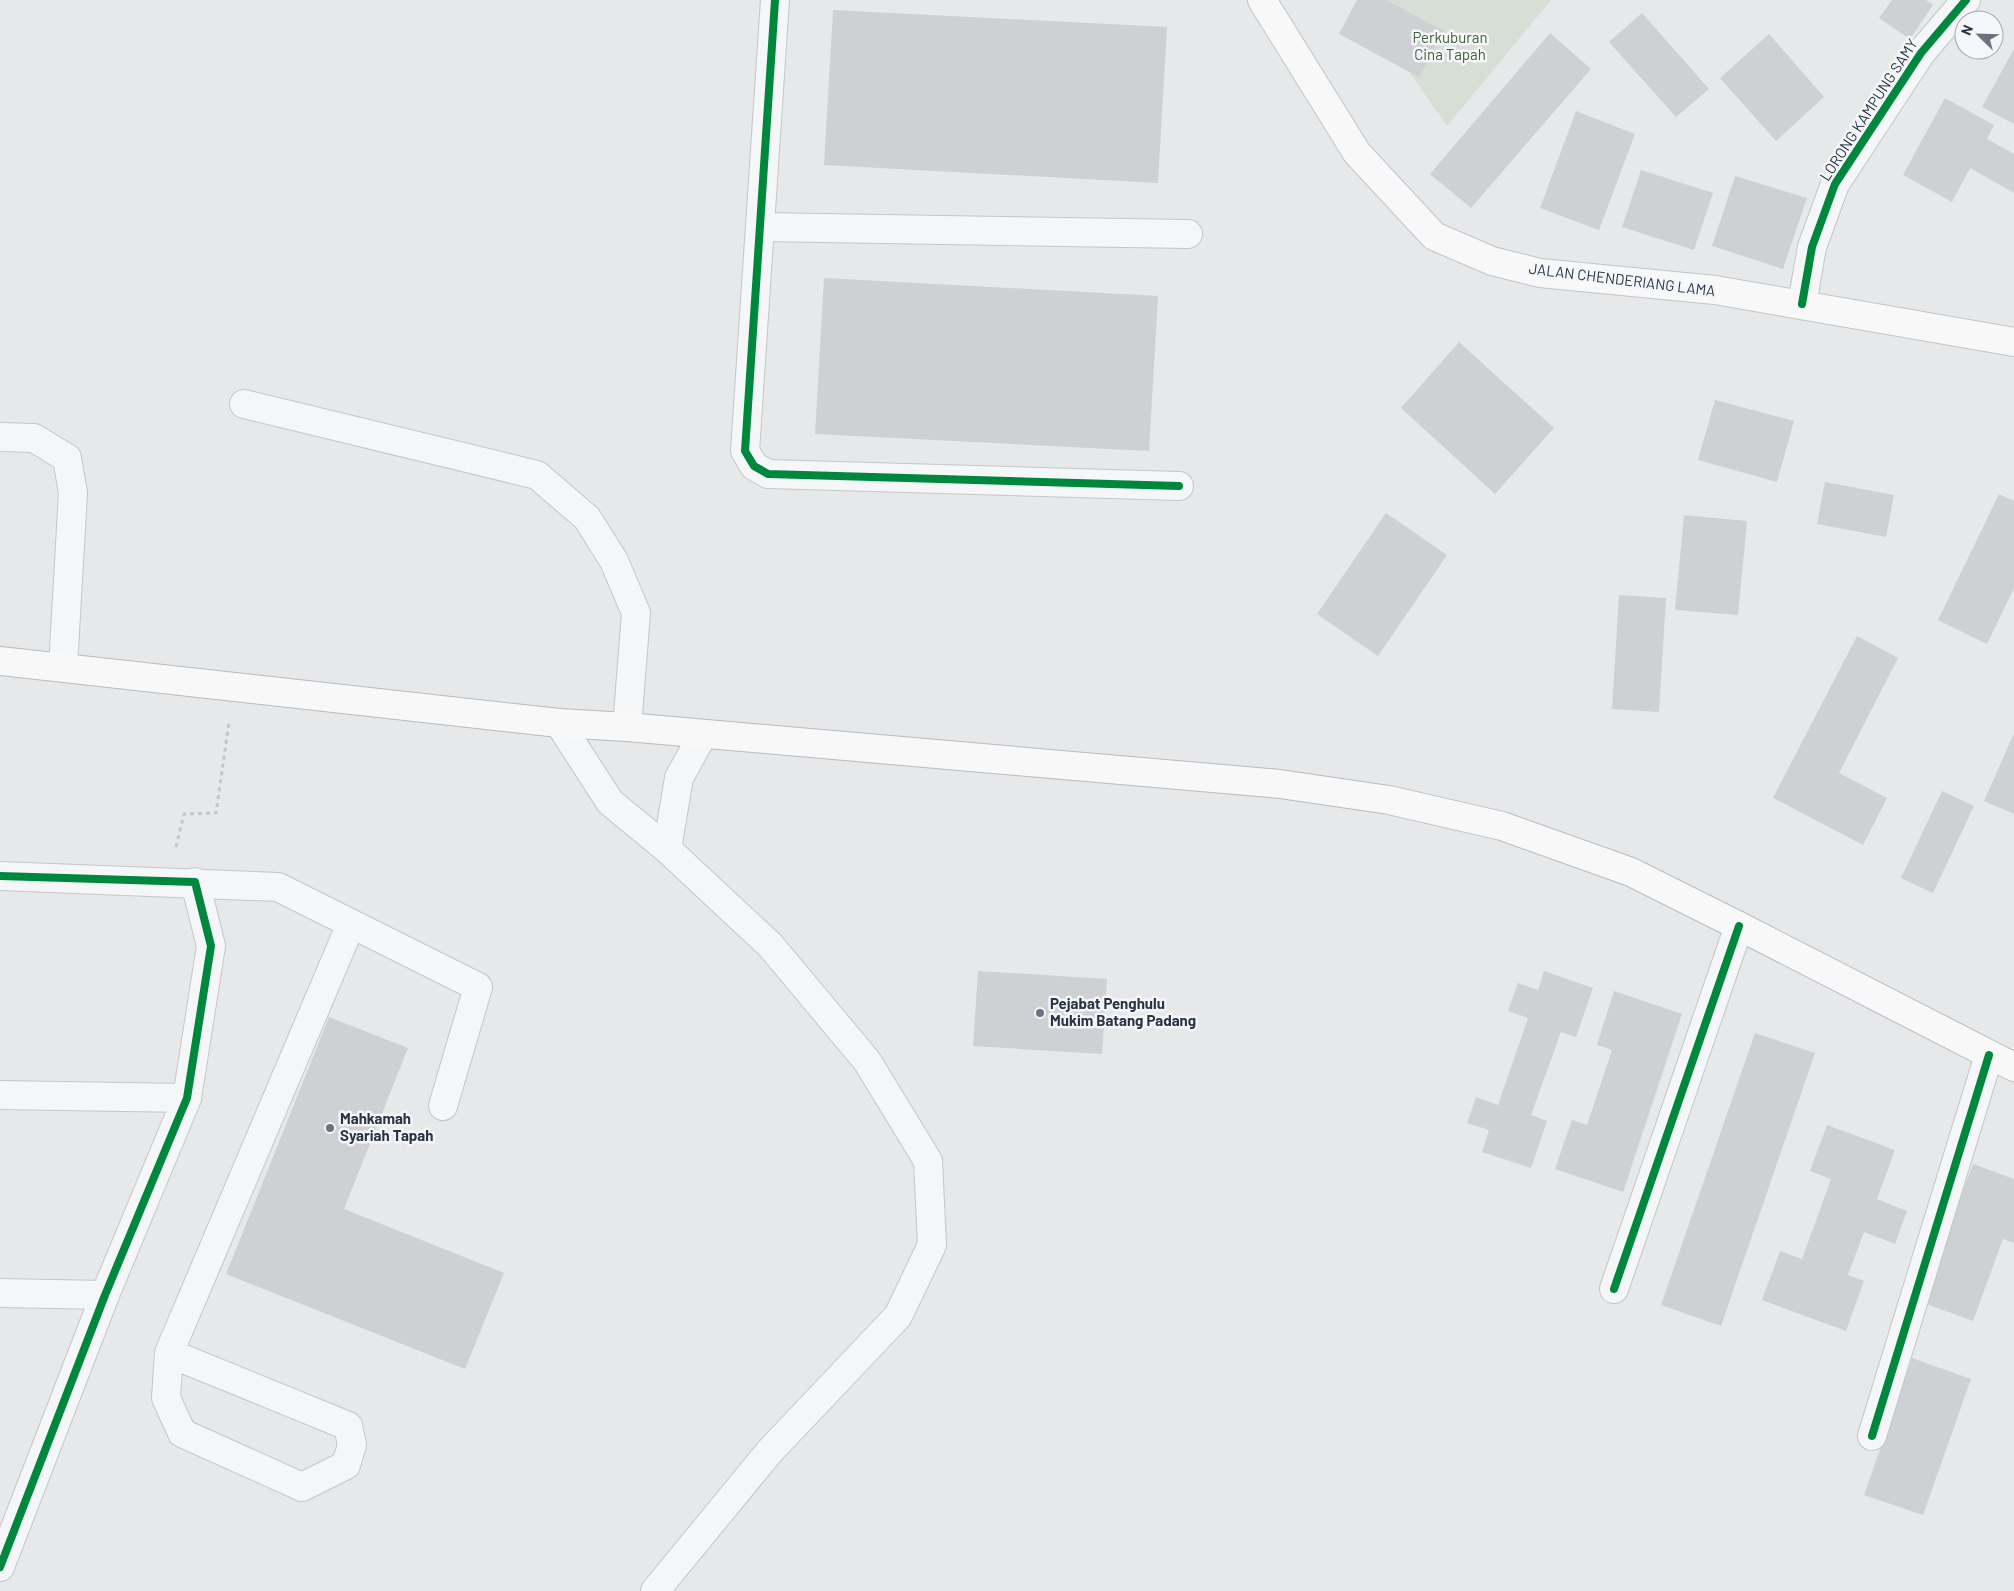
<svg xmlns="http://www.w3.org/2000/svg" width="2014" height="1591" font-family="Barlow,sans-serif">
	<rect width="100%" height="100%" fill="#e6e8ea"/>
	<path fill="#d6ded6" d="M1359,0H1551L1447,126Z"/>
	<g fill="#ced0d3">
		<path d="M1357,0H1386L1444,31L1419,77L1339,34Z"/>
		<path d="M1892,0H1926L1933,5L1910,39L1879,18Z"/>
		<path d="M833,10L1167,27L1158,183L824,165Z"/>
		<path d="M1642,13L1709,89L1676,117L1609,42Z"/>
		<path d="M1550,33L1591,69L1471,208L1430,174Z"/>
		<path d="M1769,34L1824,97L1776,141L1720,78Z"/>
		<path d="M2014,49V124L1982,107Z"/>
		<path d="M1945,98L1994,125L1987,139L2014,154V193L1970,168L1952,202L1903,175Z"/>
		<path d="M1576,111L1635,134L1599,230L1540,208Z"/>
		<path d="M1641,170L1713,193L1694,250L1622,227Z"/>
		<path d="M1735,176L1807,198L1783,269L1712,246Z"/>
		<path d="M824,278L1158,296L1149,451L815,434Z"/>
		<path d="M1459,342L1554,428L1495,494L1401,408Z"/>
		<path d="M1715,400L1794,421L1777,482L1698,460Z"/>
		<path d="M1825,482L1894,495L1886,537L1817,524Z"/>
		<path d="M1999,494L2014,501V588L1987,644L1938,620Z"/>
		<path d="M1386,513L1447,555L1378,656L1317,614Z"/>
		<path d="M1684,515L1747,521L1738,615L1675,610Z"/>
		<path d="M1619,595L1666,598L1659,712L1612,709Z"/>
		<path d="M1857,636L1898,658L1839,773L1887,798L1863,845L1773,798Z"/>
		<path d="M2014,733V814L1984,801Z"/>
		<path d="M1942,791L1974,806L1933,893L1901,878Z"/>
		<path d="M978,971L1107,979L1102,1054L973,1046Z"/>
		<path d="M1544,971L1593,988L1576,1037L1561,1032L1531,1115L1547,1121L1531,1168L1482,1152L1489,1130L1467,1123L1476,1097L1498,1105L1528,1018L1508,1011L1518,983L1538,990Z"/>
		<path d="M1614,991L1682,1014L1623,1192L1555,1169L1572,1120L1587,1125L1612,1050L1597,1045Z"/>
		<path d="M329,1017L408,1048L344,1209L504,1273L465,1369L226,1274Z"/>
		<path d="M1755,1033L1815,1053L1721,1326L1661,1305Z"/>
		<path d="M1827,1125L1895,1150L1877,1199L1907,1211L1895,1244L1864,1232L1848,1275L1864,1281L1846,1331L1762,1300L1780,1251L1802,1259L1831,1179L1810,1171Z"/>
		<path d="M1973,1164L2014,1179V1243L2003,1239L1973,1321L1921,1302Z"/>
		<path d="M1912,1358L1971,1379L1923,1515L1864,1495Z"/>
	</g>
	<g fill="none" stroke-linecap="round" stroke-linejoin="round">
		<g stroke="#c4c6c8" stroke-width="30">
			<g id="minor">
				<path d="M775,0L745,451L754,466L768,474L1179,486"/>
				<path d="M760,227L1188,234"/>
				<path d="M1802,304L1812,247L1835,184L1921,53L1966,0"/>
				<path d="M244,404L537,475L587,518L614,561L636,613L627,727"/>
				<path d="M0,437L34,438L67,458L73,493L63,667"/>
				<path d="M559,723L610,802L667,849L679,778L703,734"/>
				<path d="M0,876L278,887L478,987L443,1106"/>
				<path d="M0,1095L187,1098"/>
				<path d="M1614,1289L1739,926"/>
				<path d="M0,1293L105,1295"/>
				<path d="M169,1353L166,1398L182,1433L302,1487L346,1465L352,1445L348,1426L169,1353L351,924"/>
				<path d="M1872,1436L1989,1055"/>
				<path d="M0,1567L105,1295L187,1098L211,946L195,882"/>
				<path d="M655,1591L770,1451L898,1316L932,1245L928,1161L867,1061L770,945L667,849"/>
			</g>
		</g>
		<g stroke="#c2c5c8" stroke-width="30">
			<path id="major" d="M1262,0L1357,153L1434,236L1492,261L1540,273L1715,290L2014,342"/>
		</g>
		<g stroke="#b8bbbf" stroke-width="30">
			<path id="highway" d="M0,661L559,723L627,727L1280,784L1389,800L1502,826L1631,872L1739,926L2014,1067"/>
		</g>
		<path stroke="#c5c6ca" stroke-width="3" stroke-dasharray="4 4" stroke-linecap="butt" d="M176,847L184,814L216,813L229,722"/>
		<use href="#minor" stroke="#f5f6f7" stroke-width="28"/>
		<use href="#major" stroke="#f8f8f8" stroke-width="28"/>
		<use href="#highway" stroke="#f8f8f8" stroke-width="28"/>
		<g stroke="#f4f6f9" stroke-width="11">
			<g id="cycleway">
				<path d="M775,0L745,451L754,466L768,474L1179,486"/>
				<path d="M1802,304L1812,247L1835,184L1921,53L1966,0"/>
				<path d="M0,876L195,882L211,946L187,1098L105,1295L0,1567"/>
				<path d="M1614,1289L1739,926"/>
				<path d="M1872,1436L1989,1055"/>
			</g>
		</g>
		<use href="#cycleway" stroke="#00873e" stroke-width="8"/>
	</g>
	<g fill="#6c737f" stroke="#f4f6f9" stroke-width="2">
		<circle cx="1040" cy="1013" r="5"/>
		<circle cx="330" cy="1128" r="5"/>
	</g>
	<g text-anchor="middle" stroke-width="5" stroke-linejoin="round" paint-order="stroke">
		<g font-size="15" fill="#3f6138" stroke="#f4f6f9">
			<text x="1450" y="43">Perkuburan<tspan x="1450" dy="17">Cina Tapah</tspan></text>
		</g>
		<g font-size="15" fill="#2b3445" stroke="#f4f6f9">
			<text transform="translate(1869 110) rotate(-57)" y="5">LORONG KAMPUNG SAMY</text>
			<text transform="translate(1622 280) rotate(7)" y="5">JALAN CHENDERIANG LAMA</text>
		</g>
		<g font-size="15" font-weight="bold" fill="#2b3445" stroke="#f4f6f9" text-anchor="start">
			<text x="1050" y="1009">Pejabat Penghulu<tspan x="1050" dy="17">Mukim Batang Padang</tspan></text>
			<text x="340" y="1124">Mahkamah<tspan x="340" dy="17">Syariah Tapah</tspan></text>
		</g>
	</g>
	<g transform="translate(1979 35) rotate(293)"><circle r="24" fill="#f4f6f9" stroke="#a4a8b1"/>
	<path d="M0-4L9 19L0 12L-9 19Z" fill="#6c737f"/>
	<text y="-8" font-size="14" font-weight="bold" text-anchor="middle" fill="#2b3445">N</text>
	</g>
</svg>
